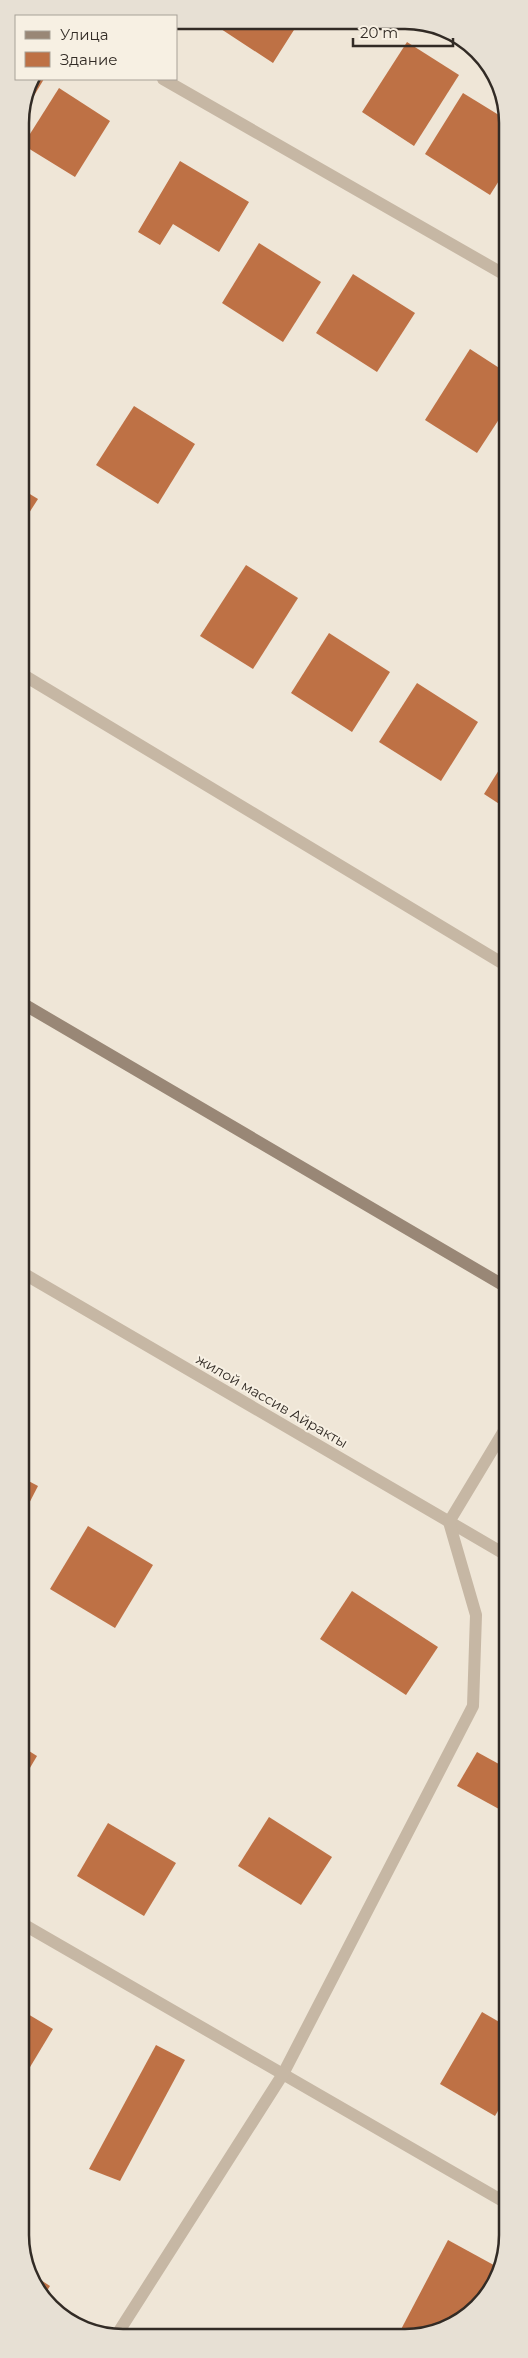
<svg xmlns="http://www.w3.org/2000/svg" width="528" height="2358" font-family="Montserrat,sans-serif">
	<rect width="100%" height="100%" fill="#efe6d7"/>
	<g fill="#be7145">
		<path d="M226,21L273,22H299L273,63L221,29Z"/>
		<path d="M407,42L459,75L414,146L362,112Z"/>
		<path d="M30,79H44L20,119V116Z"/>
		<path d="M59,88L110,121L75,177L23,145Z"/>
		<path d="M463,93L507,120V168L490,195L425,154Z"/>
		<path d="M180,161L249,202L219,252L173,224L160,245L138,232Z"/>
		<path d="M259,243L321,282L283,342L222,303Z"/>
		<path d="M353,274L415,313L377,372L316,333Z"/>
		<path d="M470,349L507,373V407L477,453L425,420Z"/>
		<path d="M134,406L195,444L158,504L96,465Z"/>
		<path d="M20,488L38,499L20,527Z"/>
		<path d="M246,565L298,598L253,669L200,636Z"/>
		<path d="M329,633L390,672L352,732L291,693Z"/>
		<path d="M417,683L478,722L441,781L379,742Z"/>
		<path d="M507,757V809L484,794Z"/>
		<path d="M21,1477L38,1486L21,1519Z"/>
		<path d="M88,1526L153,1565L115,1628L50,1589Z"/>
		<path d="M352,1591L438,1647L406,1695L320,1639Z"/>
		<path d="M21,1746L37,1756L21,1783Z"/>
		<path d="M477,1752L508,1769V1814L457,1786Z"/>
		<path d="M269,1817L332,1857L301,1905L238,1866Z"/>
		<path d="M108,1823L176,1863L144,1916L77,1876Z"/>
		<path d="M21,2010L53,2029L21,2082Z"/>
		<path d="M482,2012L508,2027V2094L495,2116L440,2084Z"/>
		<path d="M156,2045L185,2060L120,2181L89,2169Z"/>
		<path d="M448,2240L501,2269L500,2275L478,2308L418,2337H397Z"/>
		<path d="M33,2275L50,2286L43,2297Z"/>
	</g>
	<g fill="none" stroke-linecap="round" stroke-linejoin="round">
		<g stroke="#c6b7a4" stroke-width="12">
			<path d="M163,79L507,276"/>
			<path d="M20,673L507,966"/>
			<path d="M21,1272L508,1556"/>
			<path d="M21,1923L508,2204"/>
			<path d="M116,2336L283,2074L473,1706L476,1615L449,1522L508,1424"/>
		</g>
		<path stroke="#998776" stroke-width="12" d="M20,1002L508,1288"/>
	</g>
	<g text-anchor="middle" stroke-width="4" stroke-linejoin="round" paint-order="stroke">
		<g font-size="14" fill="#322b25" stroke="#f7f0e3">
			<text transform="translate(272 1401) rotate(30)" y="5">жилой массив Айракты</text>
		</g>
	</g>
	<path d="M0 0H528V2358H0ZM123 29H405A94 94 0 0 1 499 123V2235A94 94 0 0 1 405 2329H123A94 94 0 0 1 29 2235V123A94 94 0 0 1 123 29Z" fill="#e7e0d4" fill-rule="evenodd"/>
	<path fill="none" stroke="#322b25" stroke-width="2.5" d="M123 29H405A94 94 0 0 1 499 123V2235A94 94 0 0 1 405 2329H123A94 94 0 0 1 29 2235V123A94 94 0 0 1 123 29Z"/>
	<rect x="15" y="15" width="162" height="65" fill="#f7f0e3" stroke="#a8a197"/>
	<rect x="25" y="31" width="25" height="8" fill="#998776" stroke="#a8a197"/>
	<text x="60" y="40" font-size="15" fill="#322b25">Улица</text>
	<rect x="25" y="52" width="25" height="15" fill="#be7145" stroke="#a8a197"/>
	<text x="60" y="65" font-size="15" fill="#322b25">Здание</text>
	<path d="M353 38v8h100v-8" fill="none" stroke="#322b25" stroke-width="2.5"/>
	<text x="360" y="38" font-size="15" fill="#322b25" stroke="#f7f0e3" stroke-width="4" paint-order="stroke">20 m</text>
</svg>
